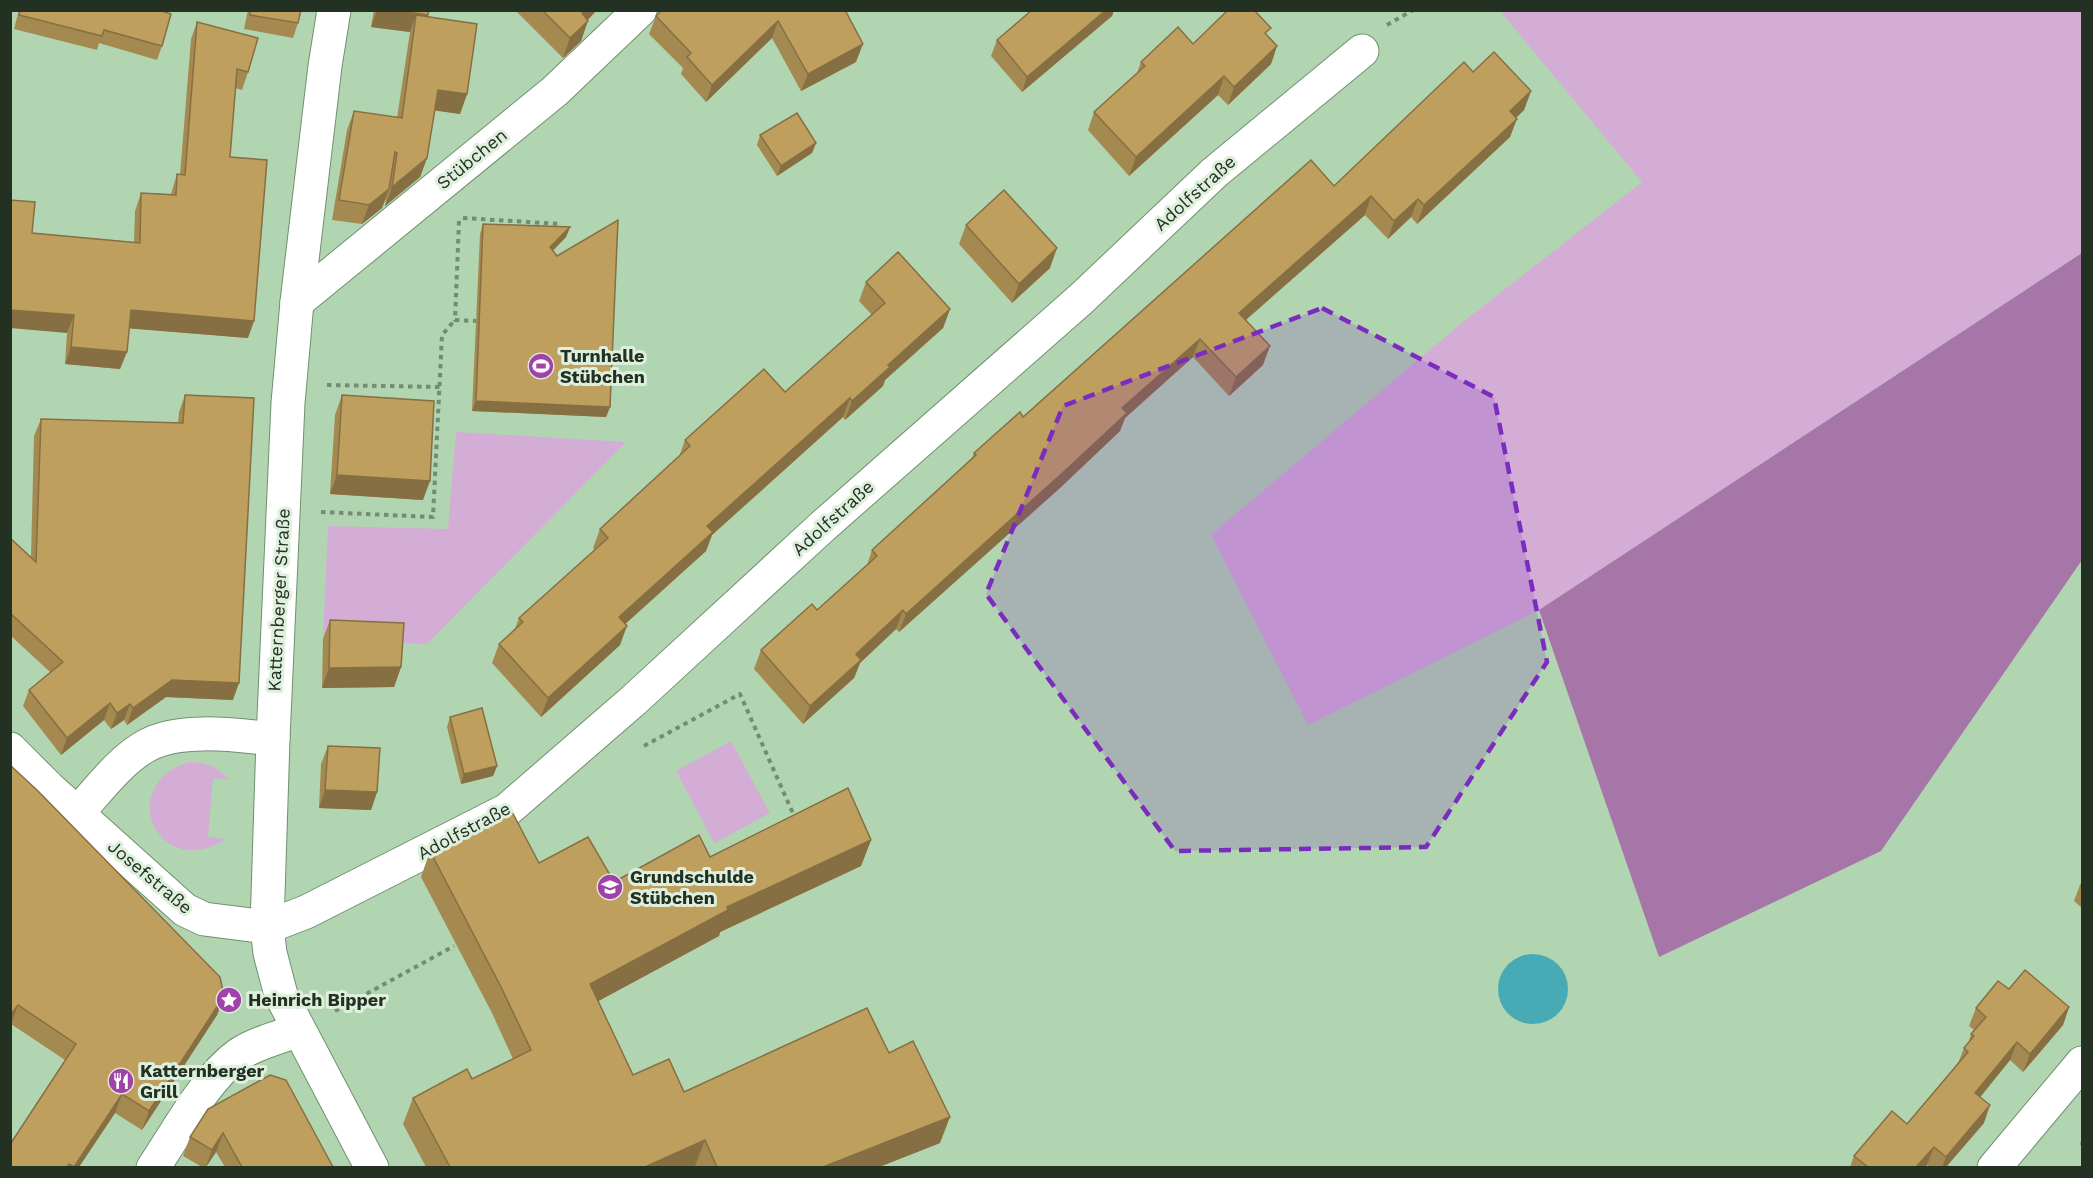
<svg xmlns="http://www.w3.org/2000/svg" width="2093" height="1178" font-family="'Work Sans',sans-serif">
	<rect width="100%" height="100%" fill="#b2d5b1"/>
	<g fill="#d3add5">
		<path d="M1500,11H2082V253L1539,610L1308,725L1211,535L1458,326L1642,182Z"/>
		<path d="M456,432L626,442L427,644L323,639L328,526L448,529Z"/>
		<path d="M731,741L770,813L714,843L676,771Z"/>
		<path d="M189,762C208,763 216,766 230,780L213,778L208,837L226,839C158,883 114,785 189,762Z"/>
	</g>
	<path fill="#a676a9" d="M2082,253V560L1881,851L1659,957L1539,610Z"/>
	<circle fill="#47aab4" cx="1533" cy="989" r="35"/>
	<g fill="none" stroke-linecap="round" stroke-linejoin="round">
		<g stroke="#6f906f" stroke-width="35">
			<g id="street">
				<path d="M297,302L555,91L640,10"/>
				<path d="M10,749L49,788L185,910L204,919L267,927L306,912L507,810L634,700L823,526L1081,299L1214,173L1362,51"/>
				<path d="M77,813C98,791 119,761 146,746C178,727 237,735 273,739"/>
				<path d="M153,1168C176,1134 205,1079 238,1055C255,1043 279,1038 298,1030"/>
				<path d="M1994,1168L2082,1063"/>
			</g>
		</g>
		<g stroke="#6f906f" stroke-width="35">
			<path id="secondary" d="M334,10L325,66L297,302L288,403L273,739L267,927L270,953L281,995L372,1168"/>
		</g>
		<g stroke="#738c72" stroke-width="4" stroke-dasharray="4.5 4.5" stroke-linecap="butt">
			<path d="M1387,25L1413,10"/>
			<path d="M463,218L561,224"/>
			<path d="M459,221L455,320L476,321"/>
			<path d="M327,385L440,387"/>
			<path d="M321,512L433,517L442,335L455,320"/>
			<path d="M644,746L740,694L795,818"/>
			<path d="M335,1011L454,946"/>
		</g>
		<use href="#street" stroke="#fff" stroke-width="33"/>
		<use href="#secondary" stroke="#fff" stroke-width="33"/>
	</g>
	<g fill="#a48951">
		<path d="M19,10H159L162,46L157,60L99,43L97,50L14,29Z"/>
		<path d="M248,10H301L298,23L293,38L244,29Z"/>
		<path d="M374,10H429L428,17L467,94L460,114L435,110L427,158L420,177L385,206L386,198L382,208L362,224L332,220L347,130L354,111L397,118L410,32L371,27Z"/>
		<path d="M515,10H597L587,21L581,41L563,58Z"/>
		<path d="M845,10L856,62L801,91L772,38L706,102L681,74L683,68L649,34L656,16Z"/>
		<path d="M1032,10H1114L1112,16L1022,92L991,56L997,40Z"/>
		<path d="M197,22L248,72L242,90L235,88L230,157L248,338L129,328L120,369L65,364L67,333L32,233L134,242L135,211L141,193L171,194L177,174L180,175L191,39Z"/>
		<path d="M1268,36L1277,46L1271,64L1228,105L1218,95L1129,176L1088,130L1094,112L1137,73L1141,62L1193,44Z"/>
		<path d="M1473,72L1531,91L1524,110L1516,118L1510,137L1417,224L1411,217L1388,239L1365,215L1246,320L1263,365L1229,396L1193,357L1125,418L1120,431L1061,487L899,632L896,629L860,663L854,678L803,724L754,669L761,650L817,610L867,565L872,550L972,458L974,453L1334,186Z"/>
		<path d="M760,135L816,143L812,153L777,176L757,145Z"/>
		<path d="M483,224L570,227L566,237L553,251L557,256L610,407L606,417L472,411L480,234Z"/>
		<path d="M966,225L1050,268L1012,303L959,244Z"/>
		<path d="M866,282L950,309L943,328L885,380L883,386L845,420L843,417L712,535L706,551L625,624L620,645L541,717L492,663L499,644L515,629L519,618L595,550L593,548L600,529L679,457L685,440L785,392L872,315L859,301Z"/>
		<path d="M185,395L233,700L166,697L127,725L124,720L111,729L104,720L61,755L23,706L29,690L50,672L10,635V538L31,557L34,436L41,419L178,423L179,412Z"/>
		<path d="M342,395L423,500L330,494L335,415Z"/>
		<path d="M330,620L401,667L394,687L322,688L323,639Z"/>
		<path d="M450,717L497,766L493,776L461,784L447,727Z"/>
		<path d="M328,746L377,792L371,810L319,808L321,764Z"/>
		<path d="M10,765L224,996L217,1015L142,1130L115,1113L79,1167H10L11,1143L65,1060L11,1024L10,1025Z"/>
		<path d="M871,840L861,866L720,932L719,936L598,1001L633,1075L684,1092L889,1053L940,1143L879,1167H696L695,1166L692,1167H426L403,1124L413,1098L472,1079L513,1059L492,1013L421,877L430,851L539,863L614,882L710,857Z"/>
		<path d="M2082,881V908L2074,901L2080,885Z"/>
		<path d="M2009,989L2069,1007L2063,1025L2023,1072L2010,1060L1980,1097L1984,1123L1946,1167H1930L1927,1165L1925,1167H1850L1854,1156L1907,1124L1958,1063L1964,1048L1968,1044L1971,1034L1974,1030L1969,1026L1976,1008Z"/>
		<path d="M270,1075L333,1167H225L216,1152L206,1167H202L183,1156L190,1137Z"/>
		<path d="M2082,1138V1148L2080,1144Z"/>
	</g>
	<g fill="#866f42">
		<path d="M377,10H392L428,15L422,33L416,15L410,32L371,27Z"/>
		<path d="M585,10H597L575,33L582,13Z"/>
		<path d="M1106,10H1114L1112,16L1022,92L1027,77Z"/>
		<path d="M588,21L581,41L563,58L570,38Z"/>
		<path d="M778,21L772,38L706,102L712,85Z"/>
		<path d="M863,44L856,62L801,91L808,74Z"/>
		<path d="M1277,46L1271,64L1228,105L1234,87Z"/>
		<path d="M1224,76L1218,95L1129,176L1136,157Z"/>
		<path d="M438,90L467,94L460,114L431,110Z"/>
		<path d="M1531,91L1524,110L1503,130L1510,111Z"/>
		<path d="M1517,119L1510,137L1417,224L1424,205Z"/>
		<path d="M816,143L812,153L777,176L781,166Z"/>
		<path d="M427,158L420,177L385,206L392,187Z"/>
		<path d="M389,189L382,208L362,224L369,205Z"/>
		<path d="M1371,196L1365,215L1232,332L1239,313Z"/>
		<path d="M1418,199L1411,217L1388,239L1394,221Z"/>
		<path d="M570,227L566,237L546,257L550,247Z"/>
		<path d="M1057,248L1050,268L1012,303L1019,284Z"/>
		<path d="M950,309L943,328L885,380L883,386L845,420L852,401L888,365Z"/>
		<path d="M10,310L74,315L67,333L10,328Z"/>
		<path d="M131,310L254,321L248,338L124,328Z"/>
		<path d="M1200,339L1193,357L1125,418L1120,431L1061,487L899,632L906,614L1122,408Z"/>
		<path d="M1270,346L1263,365L1229,396L1236,377Z"/>
		<path d="M71,347L127,352L120,369L65,364Z"/>
		<path d="M850,398L843,417L712,535L706,551L612,636L619,617L707,526Z"/>
		<path d="M476,401L610,407L606,417L472,411Z"/>
		<path d="M337,475L430,481L423,500L330,494Z"/>
		<path d="M903,610L896,629L860,663L854,678L803,724L810,706L856,654Z"/>
		<path d="M627,626L620,645L541,717L548,698Z"/>
		<path d="M401,667L394,687L322,688L329,668Z"/>
		<path d="M172,680L239,683L233,700L166,697L127,725L133,708Z"/>
		<path d="M110,703L104,720L61,755L67,738Z"/>
		<path d="M130,704L124,720L111,729L117,713Z"/>
		<path d="M497,766L493,776L461,784L464,774Z"/>
		<path d="M325,790L377,792L371,810L319,808Z"/>
		<path d="M871,840L861,866L720,932L719,936L580,1011L590,984L727,907Z"/>
		<path d="M224,996L217,1015L142,1130L149,1111Z"/>
		<path d="M18,1005L11,1024L10,1025V1016Z"/>
		<path d="M2069,1007L2063,1025L2023,1072L2030,1054Z"/>
		<path d="M2017,1042L2010,1060L1969,1111L1975,1093Z"/>
		<path d="M122,1094L115,1113L79,1167H74Z"/>
		<path d="M1990,1105L1984,1123L1946,1167H1942L1946,1157Z"/>
		<path d="M950,1117L940,1143L879,1167H823Z"/>
		<path d="M223,1133L216,1152L206,1167L212,1150Z"/>
		<path d="M705,1140L695,1166L692,1167H645Z"/>
		<path d="M1934,1147L1927,1165L1925,1167H1916Z"/>
	</g>
	<g fill="#bf9f5e" stroke="#866f42" stroke-width="1.5">
		<path d="M20,10H159L171,14L162,46L104,30L102,36L19,15Z"/>
		<path d="M250,10H301L298,23L250,15Z"/>
		<path d="M392,10H429L428,15Z"/>
		<path d="M542,10H585L582,13L588,21L570,38Z"/>
		<path d="M662,10H845L863,44L808,74L778,21L712,85L687,57L691,53L656,16Z"/>
		<path d="M1032,10H1106L1027,77L997,40Z"/>
		<path d="M1228,10H1254L1271,28L1265,33L1277,46L1234,87L1224,76L1136,157L1094,112L1145,66L1141,62L1178,27L1193,44Z"/>
		<path d="M416,15L477,24L467,94L438,90L427,158L392,187L397,153L395,152L389,189L369,205L339,200L354,111L402,118Z"/>
		<path d="M197,22L258,38L248,72L237,69L230,157L267,160L254,321L131,310L127,352L71,347L74,315L10,310V200L35,202L32,233L140,243L141,193L176,195L177,174L185,175Z"/>
		<path d="M1494,52L1531,91L1510,111L1517,119L1424,205L1418,199L1394,221L1371,196L1239,313L1270,346L1236,377L1200,339L1122,408L1127,413L1068,468L906,614L903,610L856,654L861,660L810,706L761,650L812,604L817,610L877,556L872,550L976,455L974,453L1020,412L1023,417L1311,160L1334,186L1464,62L1473,72Z"/>
		<path d="M797,113L816,143L781,166L760,135Z"/>
		<path d="M1004,190L1057,248L1019,284L966,225Z"/>
		<path d="M618,220L610,407L476,401L483,224L570,227L550,247L557,256Z"/>
		<path d="M898,252L950,309L888,365L890,367L852,401L850,398L707,526L713,532L619,617L627,626L548,698L499,644L523,622L519,618L608,538L600,529L690,446L685,440L764,369L785,392L885,303L866,282Z"/>
		<path d="M185,395L254,398L239,683L172,680L133,708L130,704L117,713L110,703L67,738L29,690L63,662L10,613V538L36,562L41,419L183,423Z"/>
		<path d="M342,395L434,401L430,481L337,475Z"/>
		<path d="M330,620L404,623L401,667L329,668Z"/>
		<path d="M482,708L497,766L464,774L450,717Z"/>
		<path d="M328,746L380,748L377,792L325,790Z"/>
		<path d="M10,765L38,791L220,977L224,996L149,1111L122,1094L74,1167L69,1164L67,1167H10V1142L11,1143L76,1044L18,1005L10,1016Z"/>
		<path d="M848,788L871,840L727,907L728,910L590,984L633,1075L669,1059L684,1092L867,1008L889,1053L913,1041L950,1117L823,1167H717L705,1140L645,1167H450L413,1098L467,1069L472,1079L531,1050L501,987L430,851L510,808L539,863L588,837L614,882L699,835L710,857Z"/>
		<path d="M2025,970L2069,1007L2030,1054L2017,1042L1975,1093L1990,1105L1946,1157L1934,1147L1916,1167H1868L1854,1156L1892,1111L1907,1124L1968,1052L1964,1048L1974,1036L1971,1034L1986,1017L1976,1008L1998,981L2009,989Z"/>
		<path d="M270,1075L286,1080L333,1167H242L223,1133L212,1150L190,1137L208,1109Z"/>
	</g>
	<path fill="#7b2cbf" fill-opacity="0.2" stroke="#7b2cbf" stroke-width="4.5" stroke-dasharray="12 8" stroke-linejoin="round" d="M1322,308L1494,397L1547,662L1426,847L1175,851L986,594L1063,406Z"/>
	<defs>
		<g id="stadium-disc" transform="scale(1.35)"><circle r="9.5" fill="#a142aa" stroke="#def0dd"/><path d="M0-5a6.5 5 0 1 0 0 10a6.5 5 0 1 0 0-10ZM-3.5-1.8h7v3.6h-7Z" fill="#fff"/></g>
		<g id="school-disc" transform="scale(1.35)"><circle r="9.5" fill="#a142aa" stroke="#def0dd"/><path d="M0-5L7-2L0 1L-7-2ZM-4 1L0 2.5L4 1V4Q0 6-4 4Z" fill="#fff"/></g>
		<g id="sight-disc" transform="scale(1.35)"><circle r="9.5" fill="#a142aa" stroke="#def0dd"/><path d="M0-6L1.8-2.2L6-1.7L2.9 1.2L3.7 5.4L0 3.3L-3.7 5.4L-2.9 1.2L-6-1.7L-1.8-2.2Z" fill="#fff"/></g>
		<g id="restaurant-disc" transform="scale(1.35)"><circle r="9.5" fill="#a142aa" stroke="#def0dd"/><path d="M-5-6h1v4h1v-4h1v4h1v-4h1v5L-1.5 .5V6h-2V.5L-5-1ZM5-6V6H3V1.5H1.5Q1.5-4 5-6Z" fill="#fff"/></g>
	</defs>
	<g fill-rule="evenodd">
		<use href="#stadium-disc" x="541" y="366"/>
		<use href="#school-disc" x="610" y="887"/>
		<use href="#sight-disc" x="229" y="1000"/>
		<use href="#restaurant-disc" x="121" y="1081"/>
	</g>
	<g text-anchor="middle" stroke-width="6" stroke-linejoin="round" paint-order="stroke">
		<g font-size="18" fill="#233123" stroke="#def0dd">
			<text transform="translate(472 159) rotate(-39)" y="6">Stübchen</text>
			<text transform="translate(1195 193) rotate(-42)" y="6">Adolfstraße</text>
			<text transform="translate(833 518) rotate(-42)" y="6">Adolfstraße</text>
			<text transform="translate(279 600) rotate(-87)" y="6">Katternberger Straße</text>
			<text transform="translate(464 831) rotate(-28)" y="6">Adolfstraße</text>
			<text transform="translate(150 877) rotate(40)" y="6">Josefstraße</text>
		</g>
		<g font-size="18" font-weight="bold" fill="#233123" stroke="#def0dd" text-anchor="start">
			<text x="560" y="362">Turnhalle<tspan x="560" dy="21">Stübchen</tspan></text>
			<text x="630" y="883">Grundschulde<tspan x="630" dy="21">Stübchen</tspan></text>
			<text x="248" y="1006">Heinrich Bipper</text>
			<text x="140" y="1077">Katternberger<tspan x="140" dy="21">Grill</tspan></text>
		</g>
	</g>
	<rect width="2093" height="1178" fill="none" stroke="#233123" stroke-width="24"/>
</svg>
